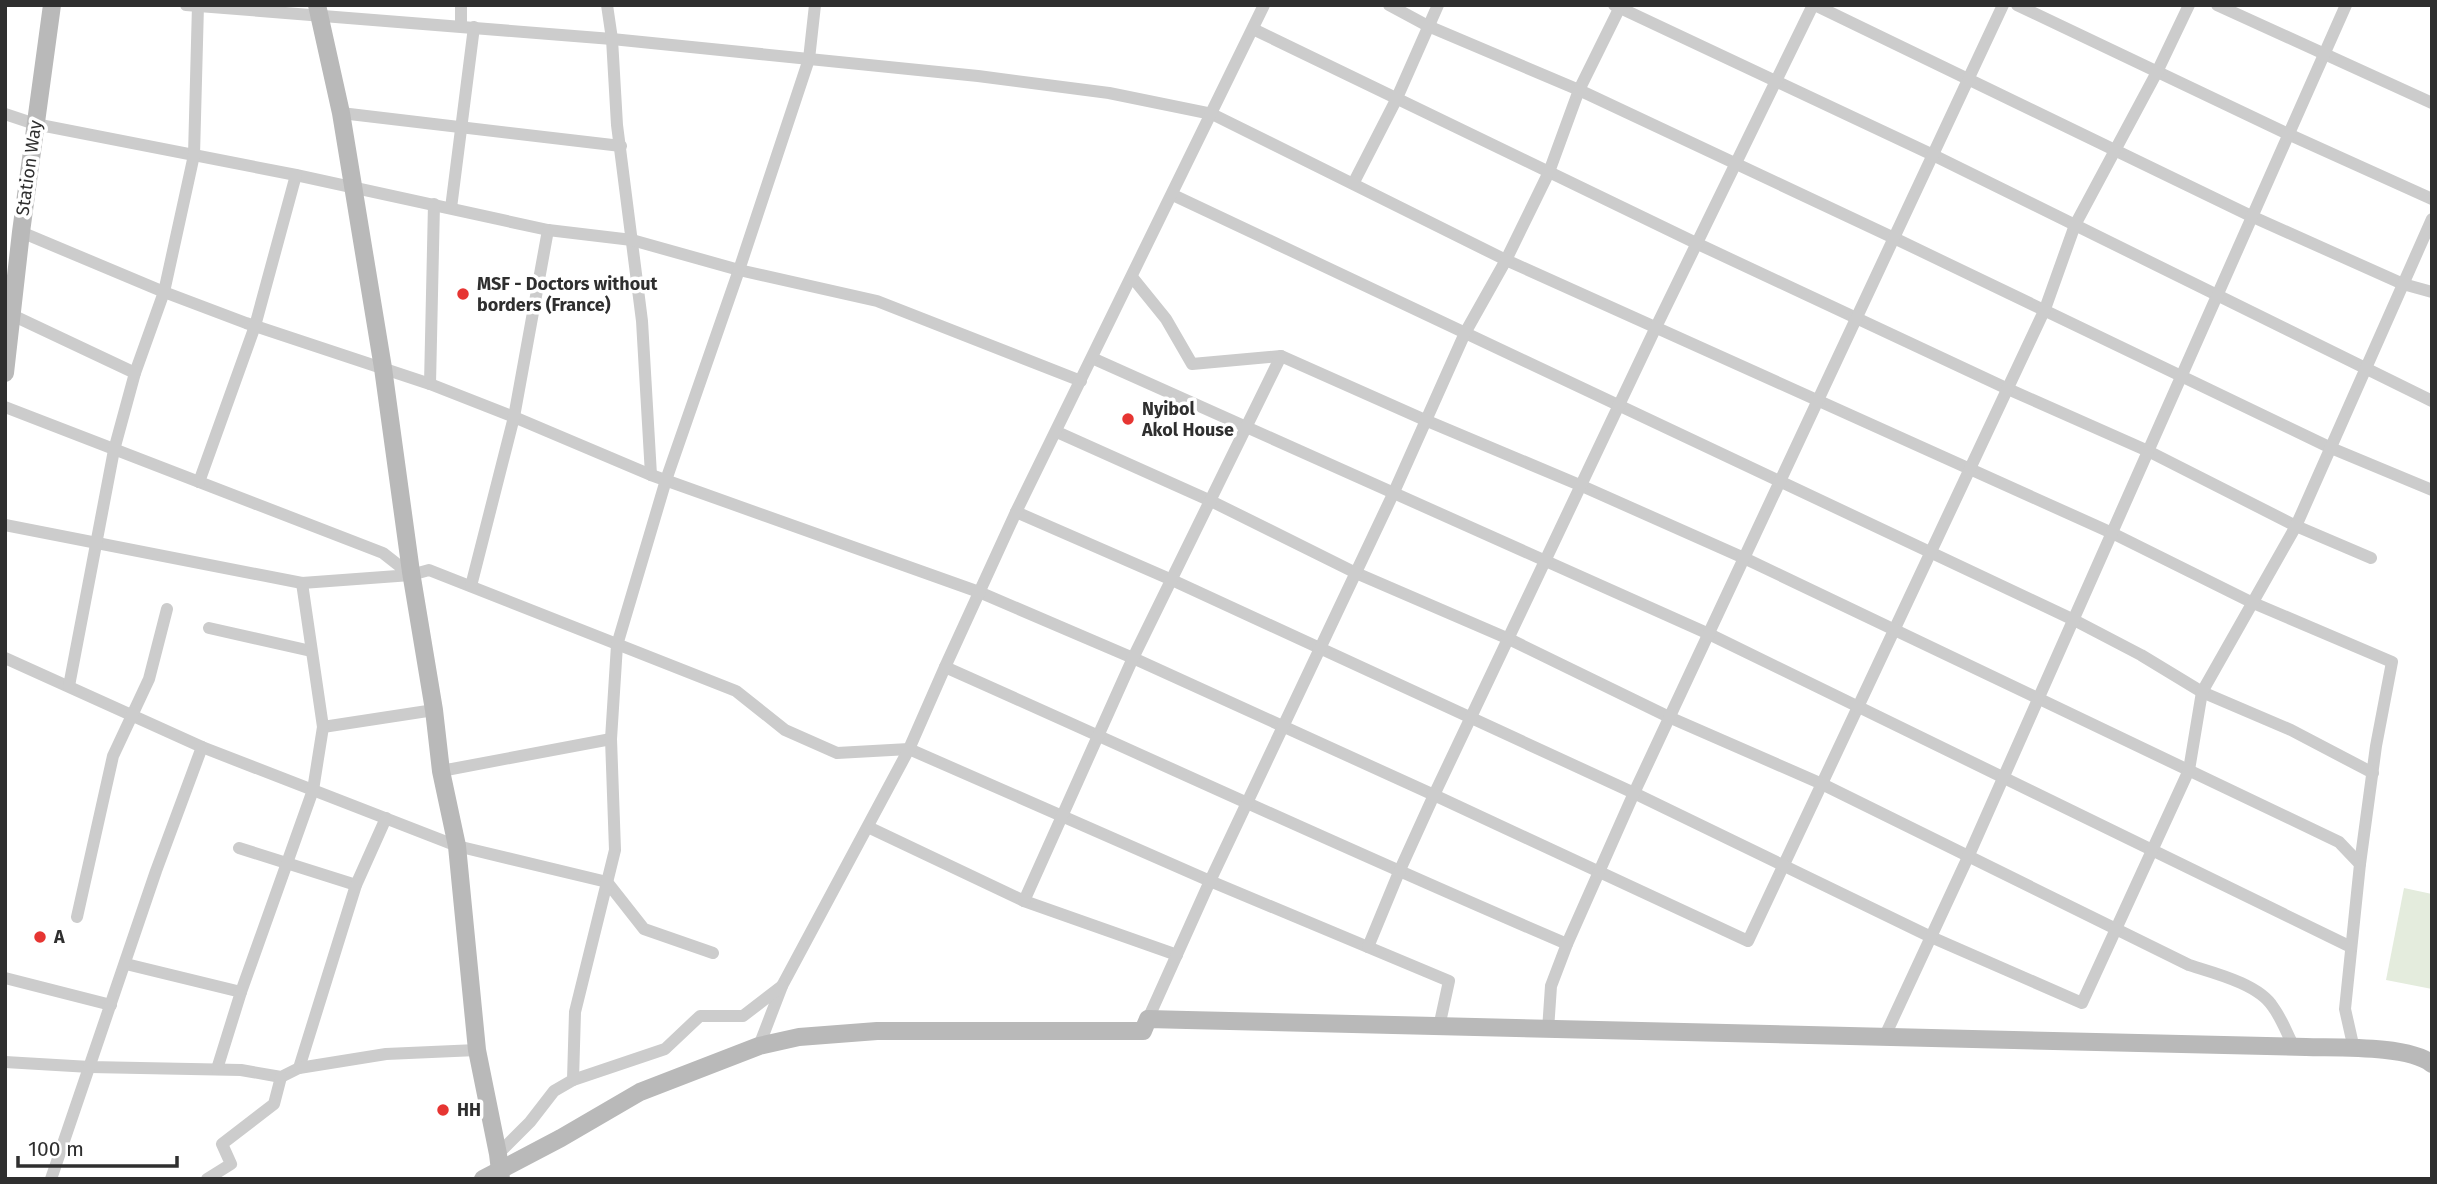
<svg xmlns="http://www.w3.org/2000/svg" width="2437" height="1184" font-family="'Fira Sans',sans-serif">
	<rect width="100%" height="100%" fill="#fff"/>
	<path fill="#e4ecdd" d="M2404,888L2432,894V989L2386,980Z"/>
	<g fill="none" stroke-linecap="round" stroke-linejoin="round">
		<g stroke="#ccc" stroke-width="12">
			<path d="M186,5L612,39L978,76L1109,93L1212,114L1506,260L2112,533L2251,602L2392,662L2376,746L2360,864"/>
			<path d="M461,5V26"/>
			<path d="M607,5L612,39L617,125L642,321L651,475"/>
			<path d="M1389,5L1428,26L1579,90L1894,238L2331,448L2432,490"/>
			<path d="M1614,5L1933,155L2432,401"/>
			<path d="M1815,5L2251,216L2403,284L2432,292"/>
			<path d="M2017,5L2288,134L2432,199"/>
			<path d="M2217,5L2432,103"/>
			<path d="M1253,29L1698,244L2008,389L2148,451L2296,526L2371,558"/>
			<path d="M341,113L621,146"/>
			<path d="M5,114L35,124L296,175L548,230L632,240L739,270L877,301L1081,381"/>
			<path d="M1354,182L1396,100L1438,5"/>
			<path d="M1173,195L2074,620L2141,655L2202,692L2291,730L2373,773"/>
			<path d="M451,208L474,27"/>
			<path d="M21,232L164,292L246,323L430,384L514,417L651,475L979,592L1133,658L1434,795L1748,941L2045,309L2075,225L2157,72L2189,5"/>
			<path d="M1132,277L1166,319L1192,364L1281,356L1425,420L1582,486L1744,558L2339,842L2360,864L2345,1009L2354,1049"/>
			<path d="M12,315L135,373"/>
			<path d="M1092,358L1709,634L2351,947"/>
			<path d="M430,384L434,204"/>
			<path d="M5,407L383,553L411,575L302,583L5,525"/>
			<path d="M1057,432L1211,501L1356,573L1509,639L1671,718L1822,784L2189,965C2214,973 2259,984 2273,1007C2282,1019 2287,1034 2294,1047"/>
			<path d="M199,482L255,326L296,175"/>
			<path d="M1016,512L1172,580L1634,793L1931,937L2082,1003L2189,770L2202,692L2296,526L2432,219"/>
			<path d="M411,575L429,570L736,691L785,730L837,753L909,749L1210,881L1449,981L1439,1027"/>
			<path d="M471,586L514,417L548,230"/>
			<path d="M209,628L311,651"/>
			<path d="M5,658L202,747L457,846L607,882L644,929L713,953"/>
			<path d="M945,667C1152,759 1358,855 1567,944"/>
			<path d="M69,686L114,450L135,373L164,292L194,155L198,5"/>
			<path d="M323,727L434,710"/>
			<path d="M441,771L611,739"/>
			<path d="M868,827L1024,901L1177,955"/>
			<path d="M239,848L356,885"/>
			<path d="M1024,901L1133,658L1281,356"/>
			<path d="M77,917L113,756L149,679L167,609"/>
			<path d="M1368,947L1399,872L1434,795L1656,327L1813,5"/>
			<path d="M126,964L241,992"/>
			<path d="M5,978L111,1005"/>
			<path d="M1148,1019L1210,881L1394,492L1465,333L1506,260L1549,172L1579,90L1621,5"/>
			<path d="M1548,1030L1551,986L1567,944L1634,793L2003,5"/>
			<path d="M1884,1038L1969,855L2346,5"/>
			<path d="M759,1046L782,986L909,749L945,667L1016,512L1264,5"/>
			<path d="M5,1062L90,1067L241,1070L281,1077L299,1068L356,885L386,818"/>
			<path d="M299,1068L386,1054L477,1050"/>
			<path d="M217,1069L241,992L313,790L323,727L302,583"/>
			<path d="M573,1080L665,1049L700,1016H743L782,986"/>
			<path d="M498,1154L530,1122L554,1091L573,1080L575,1012L615,850L611,739L617,645L666,480L739,270L809,59L815,5"/>
			<path d="M51,1179L156,871L202,747"/>
			<path d="M207,1179L231,1164L222,1144L274,1104L281,1077"/>
		</g>
		<g stroke="#b9b9b9" stroke-width="18">
			<path d="M317,5L341,113L383,368L411,572L434,710L441,771L457,846L477,1050L498,1154L501,1179"/>
			<path d="M5,373L21,232L52,5"/>
			<path d="M483,1179L561,1138L640,1092L759,1046L799,1037L877,1031H1143L1148,1019L1187,1020L2306,1047C2336,1048 2409,1045 2432,1064"/>
		</g>
	</g>
	<g fill="#e63532" stroke="#fff" stroke-width="2.5">
		<circle cx="463" cy="294" r="7"/>
		<circle cx="1128" cy="419" r="7"/>
		<circle cx="40" cy="937" r="7"/>
		<circle cx="443" cy="1110" r="7"/>
	</g>
	<g text-anchor="middle" stroke-width="7" stroke-linejoin="round" paint-order="stroke">
		<g font-size="18" fill="#2f2f2f" stroke="#fff">
			<text transform="translate(29 168) rotate(-82)" y="6">Station Way</text>
		</g>
		<g font-size="18" font-weight="bold" fill="#2f2f2f" stroke="#fff" text-anchor="start">
			<text x="477" y="290">MSF - Doctors without<tspan x="477" dy="21">borders (France)</tspan></text>
			<text x="1142" y="415">Nyibol<tspan x="1142" dy="21">Akol House</tspan></text>
			<text x="54" y="943">A</text>
			<text x="457" y="1116">HH</text>
		</g>
	</g>
	<rect width="2437" height="1184" fill="none" stroke="#2f2f2f" stroke-width="14"/>
	<path d="M18 1156v10h159v-10" fill="none" stroke="#2f2f2f" stroke-width="3.5"/>
	<text x="28" y="1156" font-size="21" fill="#2f2f2f" stroke="#ffffff" stroke-width="5" paint-order="stroke">100 m</text>
</svg>
